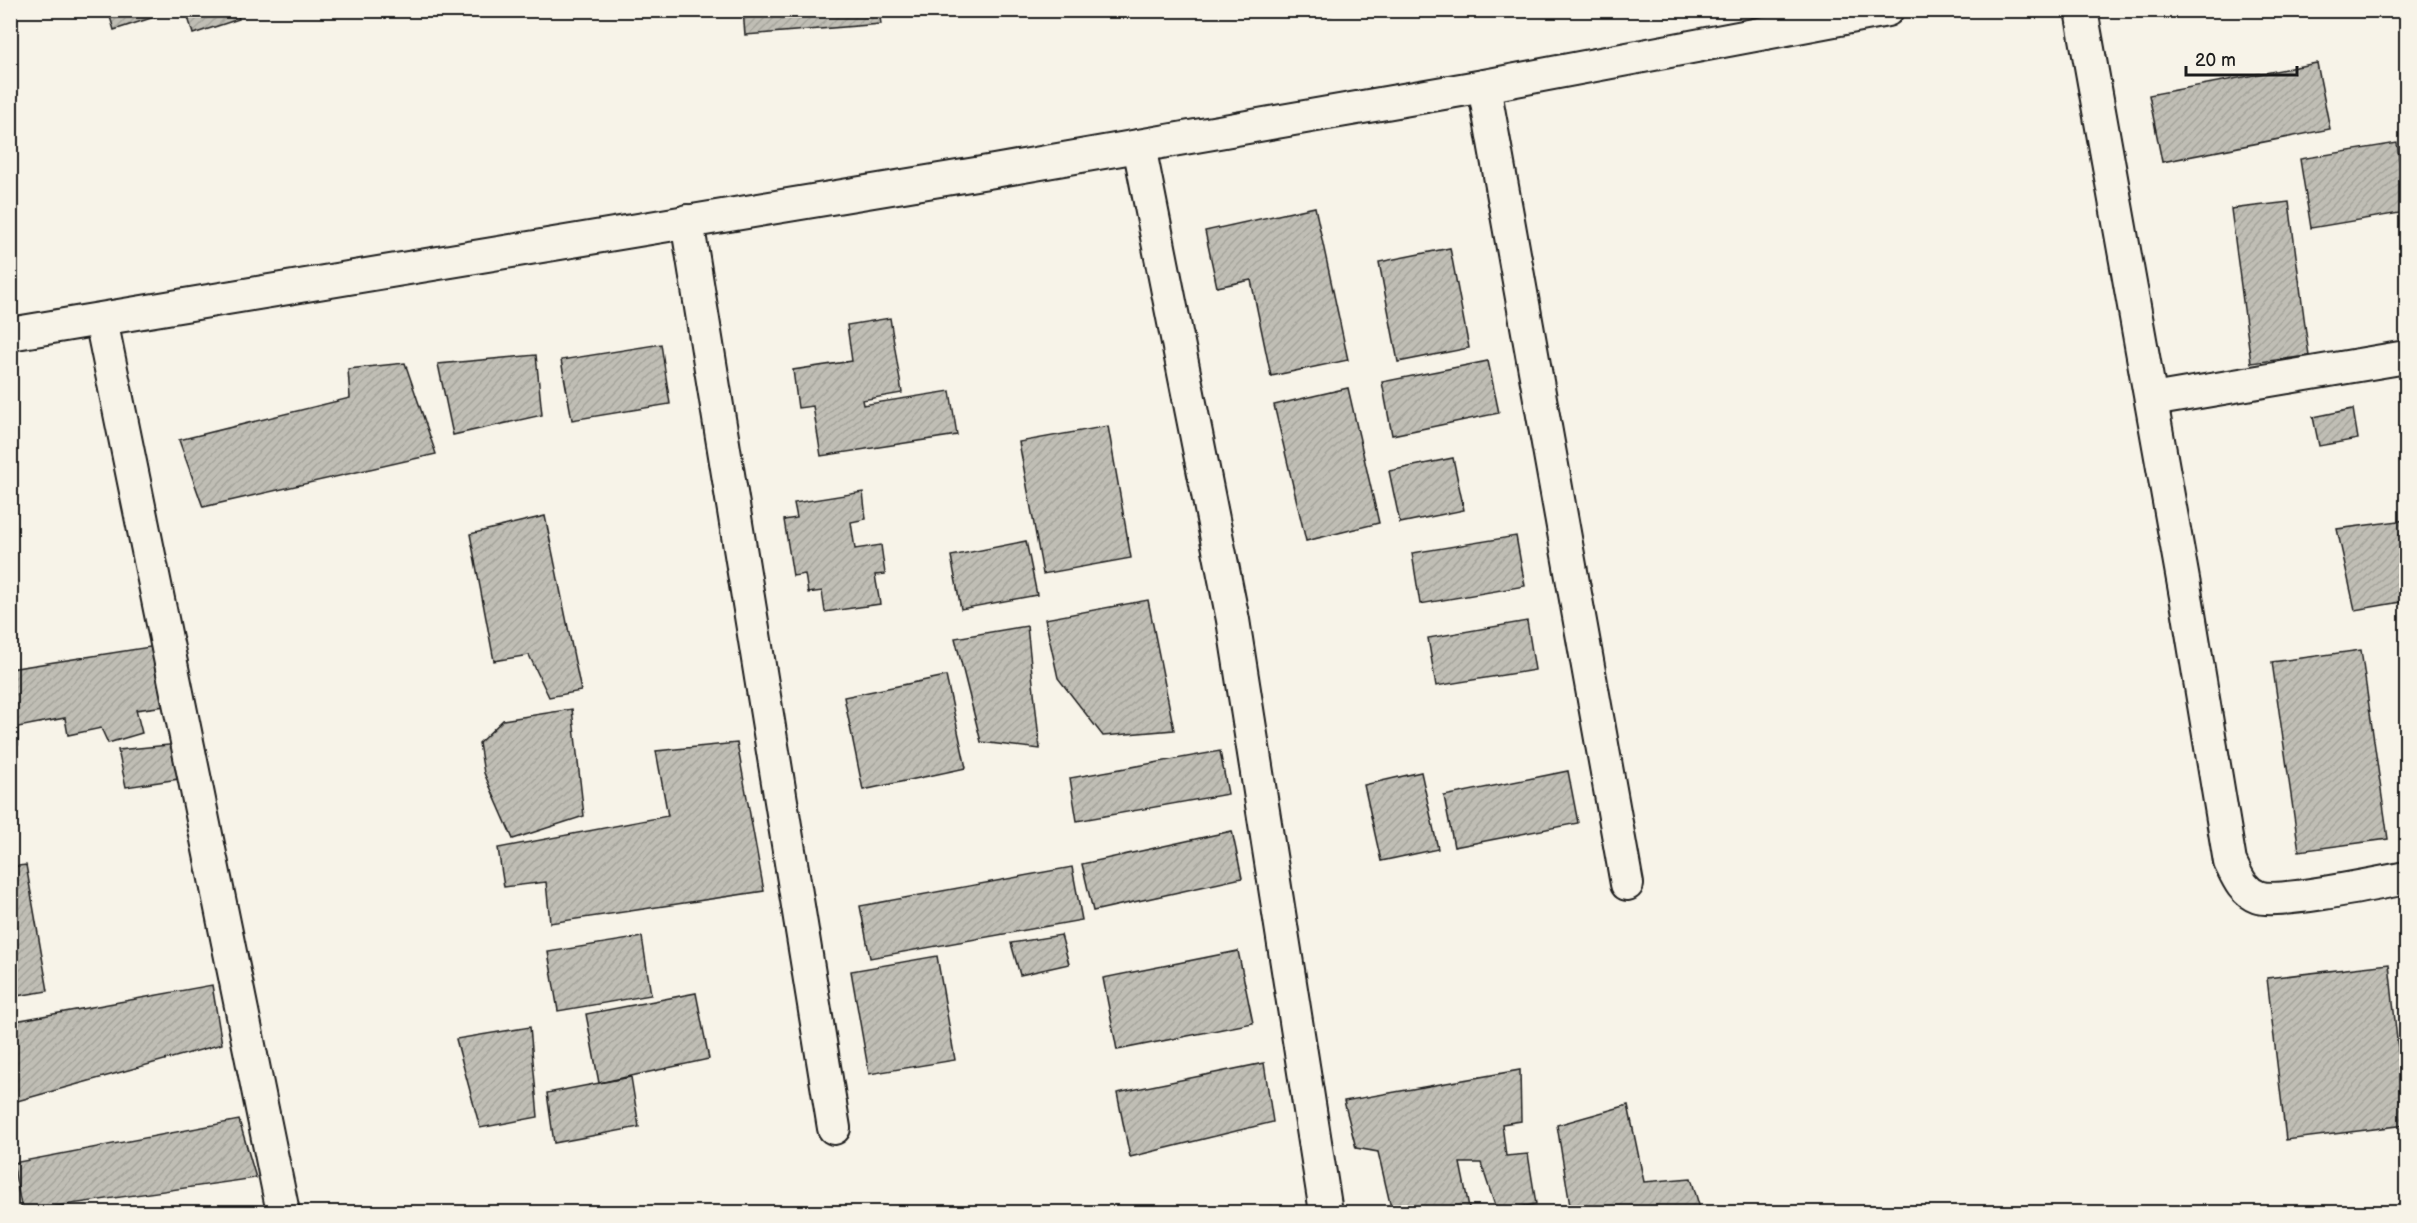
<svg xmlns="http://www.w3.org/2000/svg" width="2417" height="1223" font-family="'Balsamiq Sans',sans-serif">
	<defs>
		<pattern id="building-hatch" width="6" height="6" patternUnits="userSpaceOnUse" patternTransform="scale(1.5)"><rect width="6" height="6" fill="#c0beb5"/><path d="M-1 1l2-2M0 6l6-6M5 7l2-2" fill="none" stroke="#a4a39b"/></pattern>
	</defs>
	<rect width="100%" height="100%" fill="#f7f3e8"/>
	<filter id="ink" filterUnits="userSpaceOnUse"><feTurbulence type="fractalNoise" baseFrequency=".0167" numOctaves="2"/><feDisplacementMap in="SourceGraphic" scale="12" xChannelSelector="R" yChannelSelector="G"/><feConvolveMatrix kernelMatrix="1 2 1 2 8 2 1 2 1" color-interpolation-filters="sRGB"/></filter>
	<g filter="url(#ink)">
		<g fill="url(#building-hatch)" stroke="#1c1c1c" stroke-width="1.5">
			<path d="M108,10H176L114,30Z"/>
			<path d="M186,10H237L239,19L193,34Z"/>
			<path d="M743,10H879L881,24L745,35Z"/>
			<path d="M1323,10H1356L1324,16Z"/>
			<path d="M2317,63L2330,129L2162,162L2149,95Z"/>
			<path d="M2397,143L2406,212L2311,228L2300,159Z"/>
			<path d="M2289,202L2309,356L2251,363L2231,209Z"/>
			<path d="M1315,207L1348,360L1271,376L1251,280L1217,287L1205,231Z"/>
			<path d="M1450,248L1469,348L1398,362L1379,262Z"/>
			<path d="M890,318L902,393L862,400L863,405L950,391L957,435L821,456L813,406L798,408L793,370L852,361L847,325Z"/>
			<path d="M661,344L670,404L572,420L561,360Z"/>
			<path d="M536,355L542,415L453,435L438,364Z"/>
			<path d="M1488,361L1499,413L1392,435L1382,382Z"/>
			<path d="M405,363L436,454L203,507L179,440L350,398L348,369Z"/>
			<path d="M1348,388L1379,523L1306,541L1274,405Z"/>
			<path d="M2353,409L2358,439L2319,446L2313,417Z"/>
			<path d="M1108,426L1131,558L1043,574L1019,442Z"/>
			<path d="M1453,458L1464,510L1400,523L1389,471Z"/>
			<path d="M863,492L866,519L851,522L855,549L881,545L885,574L875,575L880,604L825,612L822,591L808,593L805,574L793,576L784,520L797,518L794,503Z"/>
			<path d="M545,516L581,691L549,697L529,655L494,661L470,534Z"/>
			<path d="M2406,520V601L2355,610L2337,529Z"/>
			<path d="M1516,536L1525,586L1420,604L1412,553Z"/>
			<path d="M1026,541L1037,595L961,609L951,556Z"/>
			<path d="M1148,600L1174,730L1103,736L1058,678L1045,619Z"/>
			<path d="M1527,621L1535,670L1436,686L1428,638Z"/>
			<path d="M1027,626L1040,749L981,742L955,638Z"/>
			<path d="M156,646L172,705L136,710L142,733L108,743L101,728L68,735L65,718L18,727V745H10V669Z"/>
			<path d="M2361,650L2388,839L2299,851L2272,662Z"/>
			<path d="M946,676L966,768L863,790L844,697Z"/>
			<path d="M572,709L584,816L513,839L484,773L479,743L503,720Z"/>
			<path d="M737,743L764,891L550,923L546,882L504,887L498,848L668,816L656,751Z"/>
			<path d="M179,744L185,778L126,787L118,750Z"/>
			<path d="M1220,751L1228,794L1077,821L1070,778Z"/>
			<path d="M1568,771L1578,823L1454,847L1444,796Z"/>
			<path d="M1421,772L1438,849L1381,861L1364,785Z"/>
			<path d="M1232,831L1242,878L1093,911L1082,864Z"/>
			<path d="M26,865L48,991L10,997V867Z"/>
			<path d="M1072,867L1082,920L870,958L860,906Z"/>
			<path d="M1061,935L1069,964L1020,975L1011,943Z"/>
			<path d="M642,937L651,995L558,1011L548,952Z"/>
			<path d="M1238,951L1253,1023L1117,1050L1103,978Z"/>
			<path d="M937,956L955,1060L869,1074L851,971Z"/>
			<path d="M2389,964L2406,1125L2286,1140L2267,978Z"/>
			<path d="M212,985L222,1044L10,1103V1022Z"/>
			<path d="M696,993L709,1059L599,1083L586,1014Z"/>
			<path d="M530,1027L538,1117L480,1128L456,1039Z"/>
			<path d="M1264,1063L1273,1122L1130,1157L1117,1093Z"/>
			<path d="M1520,1070L1521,1121L1502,1124L1506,1156L1528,1154L1536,1204L1497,1212L1481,1163H1460L1470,1212H1392L1378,1152L1356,1148L1344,1101Z"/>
			<path d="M631,1077L639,1127L554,1143L547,1093Z"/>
			<path d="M1628,1105L1644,1182L1691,1178L1701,1212H1571L1557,1125Z"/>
			<path d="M239,1120L256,1178L22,1211L13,1163Z"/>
			<path d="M1272,1206L1273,1212H1241Z"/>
		</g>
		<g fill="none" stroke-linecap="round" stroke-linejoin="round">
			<g stroke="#1c1c1c" stroke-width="36">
				<g id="minor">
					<path d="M2081,10L2187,602L2230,862C2237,876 2242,891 2258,897C2277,904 2380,883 2406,878"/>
					<path d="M1484,86L1627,884"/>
					<path d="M1139,146L1233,620L1326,1212"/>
					<path d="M687,221L834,1128"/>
					<path d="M101,320L283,1212"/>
					<path d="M10,334L994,171L1484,86L1887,10"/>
					<path d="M2152,400L2406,357"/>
				</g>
			</g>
			<use href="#minor" stroke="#f7f3e8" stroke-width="32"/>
		</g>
	</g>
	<rect width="2417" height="1223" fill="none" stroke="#f7f3e8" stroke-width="36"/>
	<rect x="18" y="18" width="2381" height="1187" fill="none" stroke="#1c1c1c" stroke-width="2" filter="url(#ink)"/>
	<path d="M2186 66v9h111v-9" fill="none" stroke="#1c1c1c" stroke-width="3"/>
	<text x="2195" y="66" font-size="18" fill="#1c1c1c" stroke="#f7f3e8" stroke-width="4.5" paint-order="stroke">20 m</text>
</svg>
